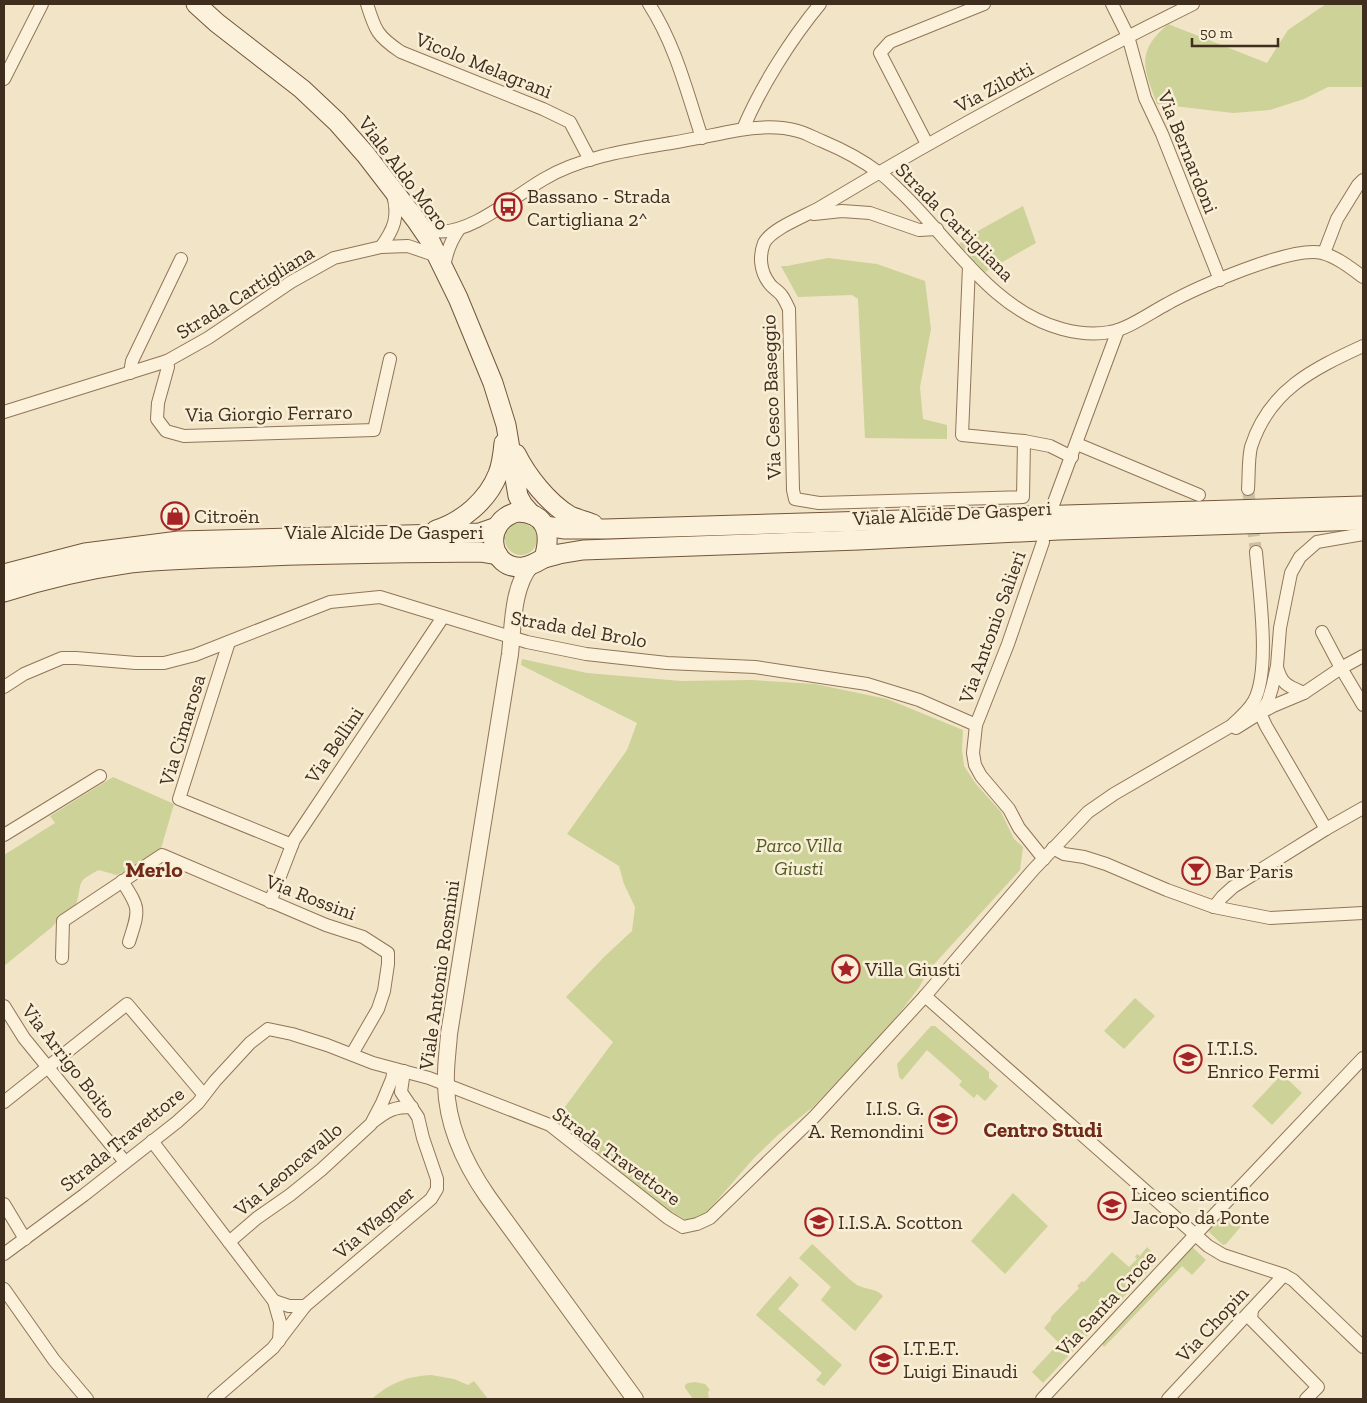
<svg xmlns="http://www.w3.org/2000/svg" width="1367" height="1403" font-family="'Zilla Slab',serif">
	<rect width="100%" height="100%" fill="#f2e4c6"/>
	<g fill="#ccd298">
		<path d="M1326,4H1363V87H1328L1304,99L1270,110L1233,113L1157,104C1144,68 1135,53 1168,24L1267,63L1288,30Z"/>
		<path d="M1023,206L1036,243L985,272L959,244L969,236Z"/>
		<path d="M828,258L877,264L925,281L931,329L920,387L923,419L947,425V439L865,438L858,299L852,295L798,297L781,266H787Z"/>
		<circle cx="521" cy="539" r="16"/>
		<path d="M522,659L587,673L681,681L752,680L815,684L887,699L963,730L962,750L964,766L976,784L1001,812L1014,839L1023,847L1020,870L927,972L920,986L892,1023L813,1107L779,1134L754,1158L713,1205L700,1218L686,1220L656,1203L553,1123L613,1042L566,997L604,957L632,931L635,907L624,884L619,866L567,834L627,750L637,723L521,665Z"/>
		<path d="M113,777L174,804L160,852L134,868L116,875L99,870C75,882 83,881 76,905L64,913L52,927L4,966V855L55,823L50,816Z"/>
		<path d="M1135,998L1155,1016L1124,1049L1104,1031Z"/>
		<path d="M931,1026H935L989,1072V1078L998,1086L985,1101L977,1094L974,1098L959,1085L962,1081L927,1050L902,1080L899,1077L897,1064Z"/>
		<path d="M1282,1074L1302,1093L1272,1125L1252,1106Z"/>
		<path d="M1013,1193L1048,1226L1005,1274L971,1241Z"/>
		<path d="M1227,1208L1243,1224L1226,1244L1223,1245L1209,1232L1208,1229Z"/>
		<path d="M812,1244C825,1255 844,1276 857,1285C866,1290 876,1288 883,1296L855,1331L821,1300L831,1287L799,1258Z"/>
		<path d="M1191,1246L1206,1260L1192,1275L1182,1266L1104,1347L1099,1339Z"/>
		<path d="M1147,1247L1159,1259L1043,1383L1032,1372L1059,1343L1044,1328L1051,1320V1317L1079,1288L1077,1286L1082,1281L1084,1282L1112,1252L1129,1267L1137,1259L1135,1257L1137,1254L1140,1256Z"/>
		<path d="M790,1276L799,1285L778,1309L842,1365L824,1386L816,1380L822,1373L756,1315Z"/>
		<path d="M431,1375L454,1379L468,1385L474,1381L488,1399H372C389,1383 408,1376 431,1375Z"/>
		<path d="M695,1382L705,1384L710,1390L708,1392L709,1399H693L685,1388V1385L688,1383Z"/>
	</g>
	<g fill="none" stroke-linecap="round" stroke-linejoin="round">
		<path stroke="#cebfa4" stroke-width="12" stroke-dasharray="12 6" stroke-linecap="butt" d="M1248,489L1256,552"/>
		<g stroke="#907559" stroke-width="14">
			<g id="minor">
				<path d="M367,4C375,30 377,36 401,52L543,109L570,122L590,160"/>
				<path d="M649,4C675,44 687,92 702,138"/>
				<path d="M1112,4L1128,36L1145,98L1162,134L1220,280"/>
				<path d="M4,79L42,4"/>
				<path d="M743,129C760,88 791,39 820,4"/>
				<path d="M927,144L880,53L890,42L984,4"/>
				<path d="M814,214L842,211L870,213L919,230L937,229"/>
				<path d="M422,224C426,227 430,231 436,231C469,236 516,195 544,179C581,157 629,150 671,143C694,139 717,134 739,130C757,127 780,126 798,131C806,133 814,138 822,141C841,149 862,160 878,172C887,177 894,186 902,193C951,240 992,310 1062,329C1077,333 1095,335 1110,332C1128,329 1150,313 1167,304C1195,288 1293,245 1322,253C1337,257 1351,268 1363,277"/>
				<path d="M381,247C394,229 399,217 393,195"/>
				<path d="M1324,253L1337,219L1358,185L1363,180"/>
				<path d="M969,266L962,435L1024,441L1050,446L1072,457"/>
				<path d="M444,268C446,253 450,242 459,229"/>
				<path d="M167,361L168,367L158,403L157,419L166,431L184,436L374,430L390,359"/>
				<path d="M130,373L132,361L181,259"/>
				<path d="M4,412L167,361L208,338L291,282L334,258L381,247L408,246L437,256"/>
				<path d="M1024,441L1023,497L819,503L795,499L793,490L789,309C787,305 785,300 782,296C779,291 772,288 769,283C760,271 759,256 764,243C772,228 806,216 821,207C942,134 1066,67 1193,4"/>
				<path d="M1077,444L1199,495"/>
				<path d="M1248,489C1249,476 1248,460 1251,447C1269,390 1313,369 1363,346"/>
				<path d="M1053,505L1118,330"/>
				<path d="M1043,542L1008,644L976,725L973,753L975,765L981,776L1009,809L1019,828L1044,859"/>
				<path d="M1322,632L1341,668L1363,705"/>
				<path d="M229,642L179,799L292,845"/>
				<path d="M1277,667C1282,685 1288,686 1304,693"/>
				<path d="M4,687L24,674L62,658H76L136,663H164L195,655L330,602L380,597L527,642L586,654L667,663L755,667L867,684L919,700L976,725"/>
				<path d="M1236,728L1260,713L1268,701L1272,688L1277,666L1280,628L1291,573L1300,557L1317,542L1363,534"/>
				<path d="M1326,829L1266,726L1260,713L1273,706L1304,693L1341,668L1363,656"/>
				<path d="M4,835L100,776"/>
				<path d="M1053,848L1064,854L1084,857L1106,864L1167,890L1214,907L1234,911L1270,918L1363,913"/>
				<path d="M122,881C141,910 139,910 129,942"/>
				<path d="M270,902L294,840L443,617"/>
				<path d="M1214,907L1222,897L1233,887L1326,829L1363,808"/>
				<path d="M62,958L63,921L162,855L326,925L363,937L388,953V964L384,991L378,1009L352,1054"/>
				<path d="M925,996L1208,1246L1223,1255L1284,1275L1293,1280L1363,1347"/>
				<path d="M4,1006L24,1038L125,1162"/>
				<path d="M4,1102L127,1004L204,1095"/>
				<path d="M374,1121C388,1110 394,1107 412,1107"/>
				<path d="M152,1141L274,1301L280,1322L279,1341"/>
				<path d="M4,1204L25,1239"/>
				<path d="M229,1242L257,1218L290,1195L321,1170L371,1124L382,1103L392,1079L394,1069"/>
				<path d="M4,1254L84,1195L177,1122L198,1103L215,1081L250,1043L268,1029L292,1034L327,1045L373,1063L429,1078L550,1125L668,1218L683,1227L697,1224L710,1218L815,1116L925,996L1033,870L1088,812L1114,794L1231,726C1239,719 1249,710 1254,701C1271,669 1259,590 1256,552"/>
				<path d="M4,1289L54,1360L87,1399"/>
				<path d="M274,1301L289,1306H305"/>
				<path d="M1252,1310L1251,1319L1318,1387L1306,1399"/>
				<path d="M214,1399L273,1348L305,1306L431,1199L437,1189V1179L423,1138L418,1117L401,1092L404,1071"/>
				<path d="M1042,1399L1195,1235L1363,1058"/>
				<path d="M1168,1399L1284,1275"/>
			</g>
		</g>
		<g stroke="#907559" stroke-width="18">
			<path id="tertiary" d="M531,565C512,587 513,627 510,654L449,1034C448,1050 445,1068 446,1085C447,1126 465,1164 488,1197L635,1399"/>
		</g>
		<g stroke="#72563c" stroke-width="21">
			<g id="secondary">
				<path d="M196,4L217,23L302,89L337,122L366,155L416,220L429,239L458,298L493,383L506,425L518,496L523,505L531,514"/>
				<path d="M516,454C527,476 548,503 570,516C577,519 585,521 593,524"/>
				<path d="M518,512C548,513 551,535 544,558C537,562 531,566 523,567C488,570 482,520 518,512Z"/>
				<path d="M545,526L565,529H605L1363,506"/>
				<path d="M436,530C462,522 488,500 498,474C502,464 503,454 504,443"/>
				<path d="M544,558L559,554L583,550L859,540L1059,530L1363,520"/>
				<path d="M4,574L85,553L179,541L480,533L497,527"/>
				<path d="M4,592C44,579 88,569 130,563C169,559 208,558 248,557C325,553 402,553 480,552L498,555"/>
			</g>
		</g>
		<use href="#minor" stroke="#fcf1da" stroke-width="12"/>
		<use href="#tertiary" stroke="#fcf1da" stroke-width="16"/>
		<use href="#secondary" stroke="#fcf1da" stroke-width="19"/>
	</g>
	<defs>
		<g id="bus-ring" transform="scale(1.4375)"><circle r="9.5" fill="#f9eed6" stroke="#a52326" stroke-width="1.5"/><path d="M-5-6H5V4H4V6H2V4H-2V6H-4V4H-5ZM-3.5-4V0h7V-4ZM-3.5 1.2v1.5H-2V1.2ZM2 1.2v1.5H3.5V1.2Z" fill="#a52326"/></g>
		<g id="shop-ring" transform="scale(1.4375)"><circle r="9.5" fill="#f9eed6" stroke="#a52326" stroke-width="1.5"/><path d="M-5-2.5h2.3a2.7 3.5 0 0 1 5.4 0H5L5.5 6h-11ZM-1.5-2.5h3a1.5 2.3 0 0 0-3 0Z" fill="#a52326"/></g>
		<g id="bar-ring" transform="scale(1.4375)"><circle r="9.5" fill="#f9eed6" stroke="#a52326" stroke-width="1.5"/><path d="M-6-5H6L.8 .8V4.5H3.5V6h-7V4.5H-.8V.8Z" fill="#a52326"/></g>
		<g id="sight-ring" transform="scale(1.4375)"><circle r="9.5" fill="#f9eed6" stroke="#a52326" stroke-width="1.5"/><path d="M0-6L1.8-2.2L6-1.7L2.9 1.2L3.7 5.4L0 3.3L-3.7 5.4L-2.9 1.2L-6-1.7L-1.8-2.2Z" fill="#a52326"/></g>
		<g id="school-ring" transform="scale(1.4375)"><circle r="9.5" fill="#f9eed6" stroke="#a52326" stroke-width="1.5"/><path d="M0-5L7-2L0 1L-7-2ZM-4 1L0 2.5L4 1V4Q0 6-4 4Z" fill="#a52326"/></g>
	</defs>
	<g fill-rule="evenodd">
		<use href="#bus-ring" x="508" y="207"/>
		<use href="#shop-ring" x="175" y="516"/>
		<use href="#bar-ring" x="1196" y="871"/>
		<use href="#sight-ring" x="846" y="969"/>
		<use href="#school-ring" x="1188" y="1059"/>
		<use href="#school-ring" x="943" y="1120"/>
		<use href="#school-ring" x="1112" y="1206"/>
		<use href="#school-ring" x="819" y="1222"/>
		<use href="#school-ring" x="884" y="1360"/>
	</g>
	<g text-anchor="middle" stroke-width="5" stroke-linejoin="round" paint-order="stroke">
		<g font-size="20" fill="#3f2d1e" stroke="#f9eed6">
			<text transform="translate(484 65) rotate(22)" y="7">Vicolo Melagrani</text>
			<text transform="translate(994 87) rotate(-28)" y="7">Via Zilotti</text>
			<text transform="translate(1188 152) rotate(68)" y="7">Via Bernardoni</text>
			<text transform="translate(404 173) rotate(53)" y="7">Viale Aldo Moro</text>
			<text transform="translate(955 222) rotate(45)" y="7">Strada Cartigliana</text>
			<text transform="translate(245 292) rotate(-32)" y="7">Strada Cartigliana</text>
			<text transform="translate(771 397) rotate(-92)" y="7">Via Cesco Baseggio</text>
			<text transform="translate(269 413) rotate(-1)" y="7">Via Giorgio Ferraro</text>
			<text transform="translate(952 513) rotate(-3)" y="7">Viale Alcide De Gasperi</text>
			<text x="384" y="539">Viale Alcide De Gasperi</text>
			<text transform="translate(992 627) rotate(-70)" y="7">Via Antonio Salieri</text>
			<text transform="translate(579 629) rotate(10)" y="7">Strada del Brolo</text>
			<text transform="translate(182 730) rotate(-73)" y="7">Via Cimarosa</text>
			<text transform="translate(334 745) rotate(-56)" y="7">Via Bellini</text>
			<text transform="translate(311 897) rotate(21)" y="7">Via Rossini</text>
			<text transform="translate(439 975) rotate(-82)" y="7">Viale Antonio Rosmini</text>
			<text transform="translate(69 1061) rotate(52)" y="7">Via Arrigo Boito</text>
			<text transform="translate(122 1139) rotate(-39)" y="7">Strada Travettore</text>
			<text transform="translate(617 1156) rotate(36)" y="7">Strada Travettore</text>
			<text transform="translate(288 1169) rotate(-40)" y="7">Via Leoncavallo</text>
			<text transform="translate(374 1222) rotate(-41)" y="7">Via Wagner</text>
			<text transform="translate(1106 1303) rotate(-47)" y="7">Via Santa Croce</text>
			<text transform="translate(1212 1324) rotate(-47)" y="7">Via Chopin</text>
		</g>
		<g font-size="20" fill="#3f2d1e" stroke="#f9eed6" text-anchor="start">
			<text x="527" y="203">Bassano - Strada<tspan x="527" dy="23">Cartigliana 2^</tspan></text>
			<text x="194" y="523">Citroën</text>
			<text x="1215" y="878">Bar Paris</text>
			<text x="865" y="976">Villa Giusti</text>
			<text x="1207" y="1055">I.T.I.S.<tspan x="1207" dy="23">Enrico Fermi</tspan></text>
			<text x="924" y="1115" text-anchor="end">I.I.S. G.<tspan x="924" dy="23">A. Remondini</tspan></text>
			<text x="1131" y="1201">Liceo scientifico<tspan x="1131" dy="23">Jacopo da Ponte</tspan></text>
			<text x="838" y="1229">I.I.S.A. Scotton</text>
			<text x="903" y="1355">I.T.E.T.<tspan x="903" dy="23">Luigi Einaudi</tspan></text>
		</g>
		<g font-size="20" font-style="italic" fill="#505d23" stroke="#f9eed6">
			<text x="799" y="852">Parco Villa<tspan x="799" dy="23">Giusti</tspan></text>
		</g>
		<g font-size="21" font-weight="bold" fill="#702a19" stroke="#f9eed6">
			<text x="1043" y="1137">Centro Studi</text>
		</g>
		<g font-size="22" font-weight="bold" fill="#702a19" stroke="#f9eed6">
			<text x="154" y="877">Merlo</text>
		</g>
	</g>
	<rect width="1367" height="1403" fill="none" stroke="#3f2d1e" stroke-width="10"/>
	<path d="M1192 38v8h86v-8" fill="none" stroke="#3f2d1e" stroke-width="2.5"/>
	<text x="1200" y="38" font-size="15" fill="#3f2d1e" stroke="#f9eed6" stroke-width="4" paint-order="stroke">50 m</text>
</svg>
